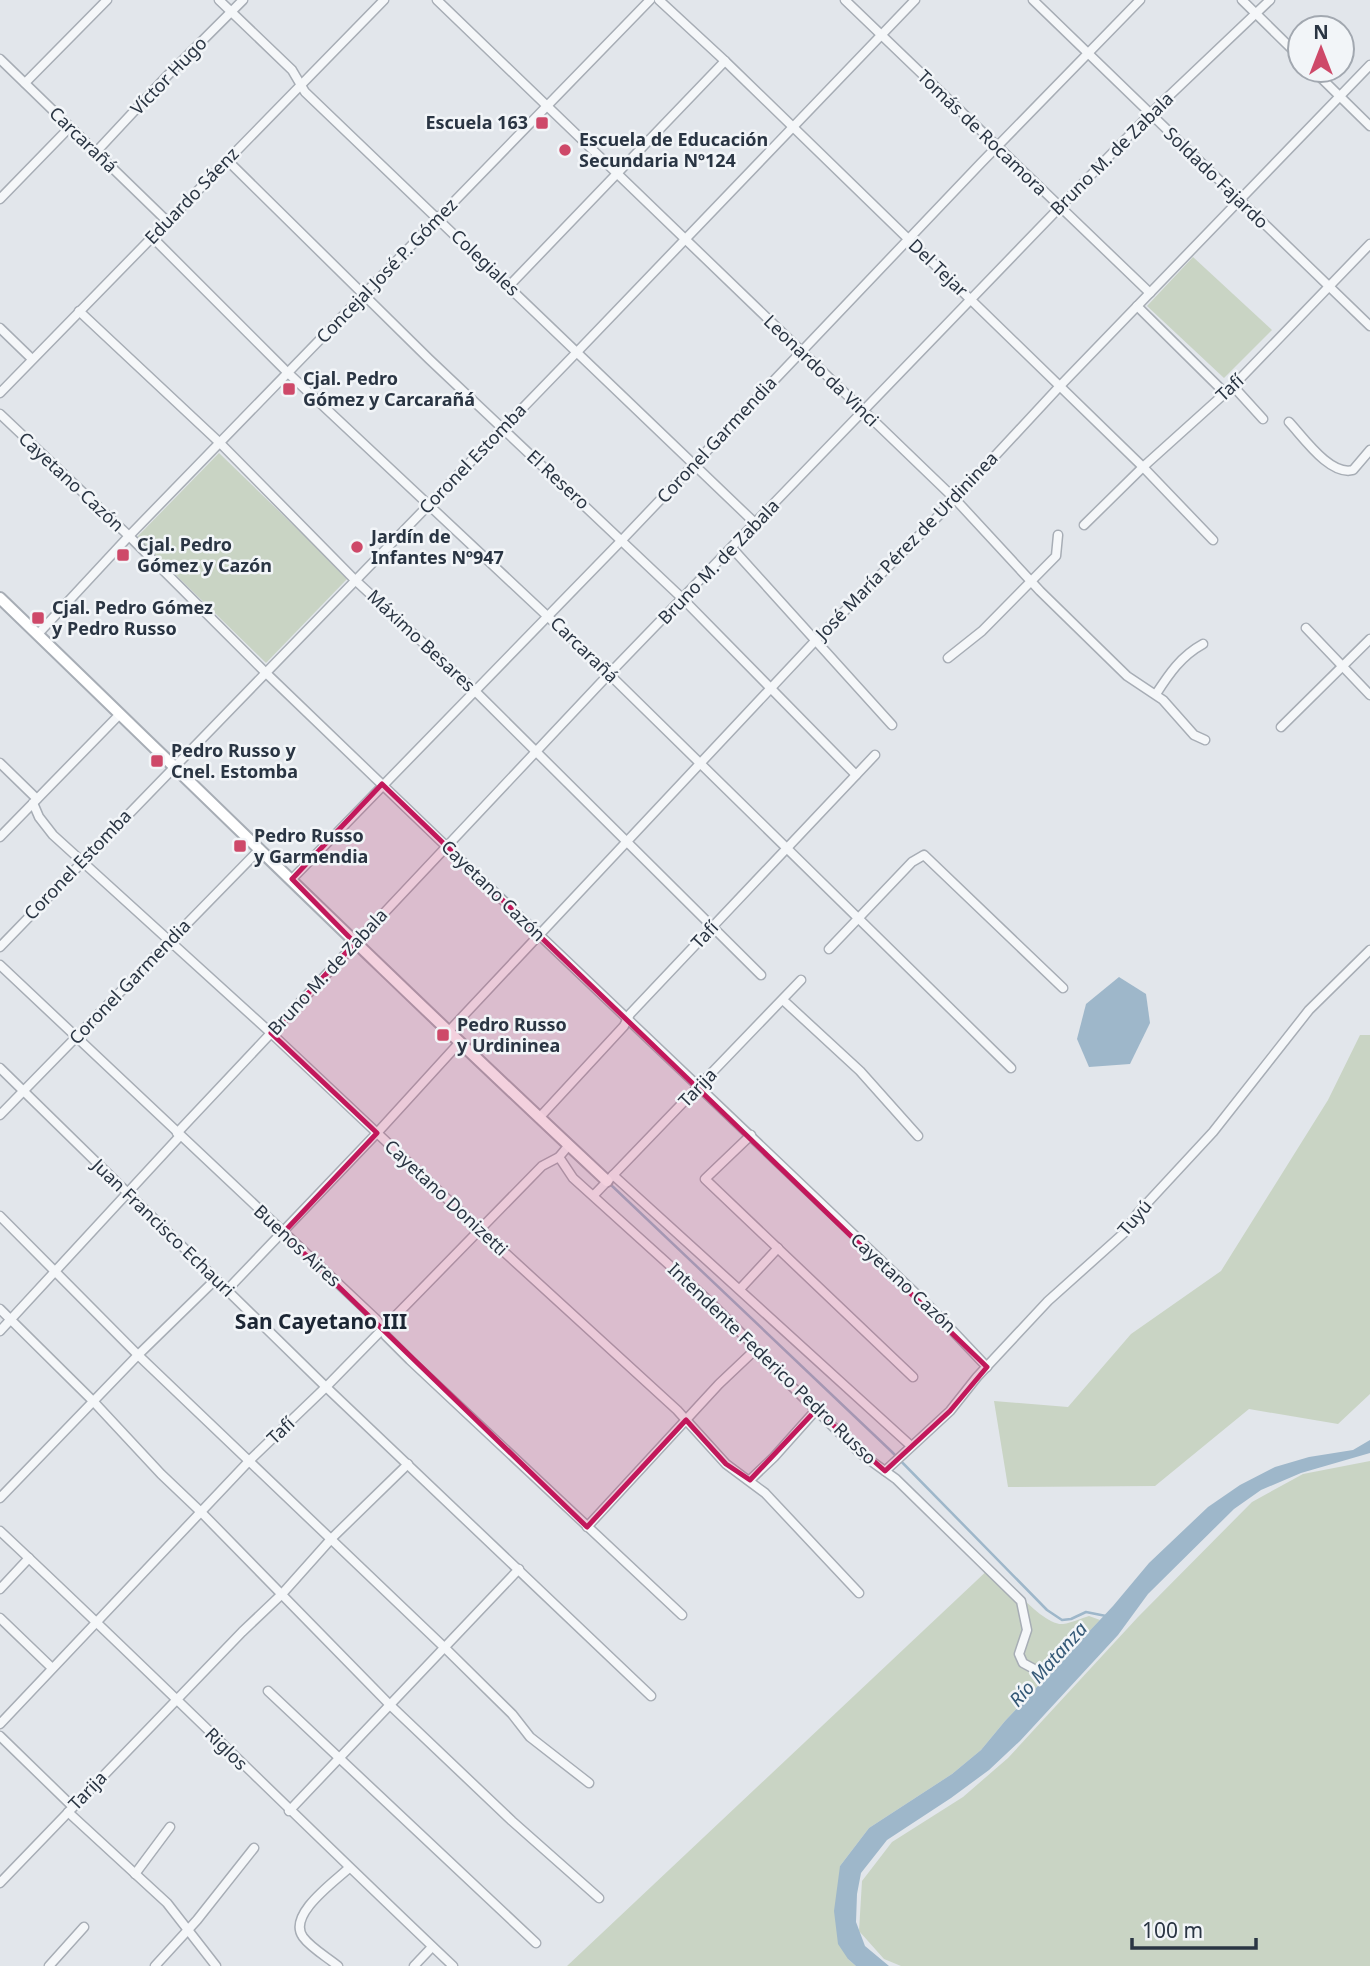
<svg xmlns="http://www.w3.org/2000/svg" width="1370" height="1966" font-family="'Noto Sans',sans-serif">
	<rect width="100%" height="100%" fill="#e2e6eb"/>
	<g fill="#c9d4c4">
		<path d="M1193,257L1272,330L1224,378L1147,306Z"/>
		<path d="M219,453L348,578L266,663L137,537Z"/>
		<path d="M1360,1035H1370V1394L1338,1424L1249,1409L1155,1486L1008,1487L994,1401L1068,1407L1131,1334L1221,1271L1328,1100Z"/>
		<path d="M1370,1461V1966H901L884,1959L859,1931L862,1881L892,1842L963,1797L1008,1758L1138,1617L1252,1502L1303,1474Z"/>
		<path d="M992,1566C1006,1580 1043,1626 1063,1624C1072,1623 1081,1618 1089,1616L1100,1620L1005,1721L981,1750L952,1774L869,1828L840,1866L848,1959L856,1966H567Z"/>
	</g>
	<g fill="#9eb7ca">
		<path d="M1119,977L1146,994L1150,1023L1130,1064L1089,1067L1077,1039L1086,1004Z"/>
		<path d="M1370,1440V1453L1301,1473L1261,1490L1234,1509L1148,1594L1118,1635L1020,1741L989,1770L951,1798L887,1840L861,1873L857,1894L856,1922L865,1946L889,1966H856L848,1959L838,1944L834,1911L840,1866L869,1828L952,1774L981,1750L1005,1721L1113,1606L1149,1563L1208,1507L1240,1485L1275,1467L1309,1457L1353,1450Z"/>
	</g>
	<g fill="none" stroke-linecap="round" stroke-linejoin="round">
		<path stroke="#9eb7ca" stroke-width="2.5" d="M610,1184L891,1451L1047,1610L1062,1620L1071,1619L1086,1612L1106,1616"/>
		<g stroke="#a7adb5" stroke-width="11">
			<g id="street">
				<path d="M219,0L292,70L305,92L756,524"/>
				<path d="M437,0L955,499L1040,591L1127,676L1163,700L1194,735L1205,740"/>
				<path d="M659,0L725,61L1143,467L1213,540"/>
				<path d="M845,0L1150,293"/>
				<path d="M1033,0L1370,326"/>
				<path d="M1242,0L1300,57"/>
				<path d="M0,59L167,221"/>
				<path d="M1313,70L1370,126"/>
				<path d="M25,83L107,0"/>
				<path d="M96,152L165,78L243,0"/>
				<path d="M227,160L429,359L683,599L856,775"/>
				<path d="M0,199L69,128"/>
				<path d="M152,237L287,372L609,674L1011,1068"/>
				<path d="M509,286L725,61"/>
				<path d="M1137,306L1225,393"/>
				<path d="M79,311L220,443L355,580L474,690L761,975"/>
				<path d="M0,328L32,359"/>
				<path d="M1233,386L1263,419"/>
				<path d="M0,393L384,0"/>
				<path d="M0,414L129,536L266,673L446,846L932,1309L987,1367"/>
				<path d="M1289,422C1304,438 1330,476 1353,470L1370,450"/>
				<path d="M1084,525L1143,467L1233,386L1370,244"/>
				<path d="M732,548L892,725"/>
				<path d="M1306,628L1370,695"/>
				<path d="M38,634L129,536L650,0"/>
				<path d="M948,658L982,631L1056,556L1058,535"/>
				<path d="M1156,694C1169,674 1181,656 1203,644"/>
				<path d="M1281,727L1370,639"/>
				<path d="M0,763L37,799"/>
				<path d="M33,803L39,817L53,835L271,1033L479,1229L677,1410L726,1464L765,1493L859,1593"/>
				<path d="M0,837L120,714"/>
				<path d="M292,879L621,541L981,163L1140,0"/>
				<path d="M0,947L577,352L915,0"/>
				<path d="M829,949L912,862L924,855L1063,988"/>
				<path d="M0,965L377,1320L386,1336L410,1360L682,1615"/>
				<path d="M783,1000L860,1071L918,1136"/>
				<path d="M449,1031L816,640L955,499L1059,387L1370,65"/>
				<path d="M0,1068L326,1387L651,1696"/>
				<path d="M0,1115L260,849"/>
				<path d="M539,1118L624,1026L630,1014L875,755"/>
				<path d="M177,1133L609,674L1059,208L1150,114L1270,0"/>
				<path d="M751,1135L705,1179L913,1377"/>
				<path d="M559,1157L573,1178L708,1300L750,1342L767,1362L860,1453L896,1479L1021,1601L1027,1630L1019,1654L1023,1663L1036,1670"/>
				<path d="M613,1175L910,1445"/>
				<path d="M594,1195L801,980"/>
				<path d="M0,1216L138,1355L445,1648L512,1714L530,1737L589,1783"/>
				<path d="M228,1289L377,1133L460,1042"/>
				<path d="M740,1289L778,1248"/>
				<path d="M0,1309L93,1401L161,1474L202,1513L390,1705L512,1821L599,1898"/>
				<path d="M0,1331L180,1136"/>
				<path d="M885,1471L950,1411L977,1377L1048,1301L1125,1232L1137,1214L1213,1132L1309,1010L1370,950"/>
				<path d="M750,1480L774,1457L816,1410"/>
				<path d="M0,1498L138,1355L216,1279"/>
				<path d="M587,1527L719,1384L756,1349"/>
				<path d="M0,1531C153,1674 301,1822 453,1966"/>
				<path d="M0,1589L29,1558"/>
				<path d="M0,1618L52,1668"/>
				<path d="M268,1691L536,1943"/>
				<path d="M0,1724L250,1460L326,1387L542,1166L559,1157L569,1145"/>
				<path d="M0,1736L73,1807"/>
				<path d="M289,1811L519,1569"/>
				<path d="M68,1812L167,1903L216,1966"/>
				<path d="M135,1874L170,1827"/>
				<path d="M0,1883L242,1632L282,1594L332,1538L408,1464"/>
				<path d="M49,1966L84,1927"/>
				<path d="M155,1966L197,1920L254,1848"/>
				<path d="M338,1966C327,1957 311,1948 303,1937C287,1915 334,1882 349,1868"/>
				<path d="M414,1966L432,1947"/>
			</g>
		</g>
		<g stroke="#a7adb5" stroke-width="14">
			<path id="secondary" d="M0,598C202,793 402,990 607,1181"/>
		</g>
		<use href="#street" stroke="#f5f7f9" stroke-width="8"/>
		<use href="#secondary" stroke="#fff" stroke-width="10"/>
	</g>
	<path fill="#c2185b" fill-opacity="0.2" stroke="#c2185b" stroke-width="5" stroke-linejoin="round" d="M382,784L987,1367L950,1411L885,1471L816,1410L750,1480L726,1464L686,1420L587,1527L283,1233L377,1133L271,1033L355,943L292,879Z"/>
	<g fill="#ce4969" stroke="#f2f5f8" stroke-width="2.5">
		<rect x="535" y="116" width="14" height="14" rx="3.5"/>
		<circle cx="565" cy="150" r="7"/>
		<rect x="282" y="382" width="14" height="14" rx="3.5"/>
		<circle cx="357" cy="547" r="7"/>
		<rect x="116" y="548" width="14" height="14" rx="3.5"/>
		<rect x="31" y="611" width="14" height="14" rx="3.5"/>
		<rect x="150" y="754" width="14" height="14" rx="3.5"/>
		<rect x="233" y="839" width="14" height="14" rx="3.5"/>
		<rect x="436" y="1028" width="14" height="14" rx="3.5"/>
	</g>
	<g text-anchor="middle" stroke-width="5" stroke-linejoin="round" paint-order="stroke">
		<g font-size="18" fill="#2a3543" stroke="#f2f5f8">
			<text transform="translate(169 76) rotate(-46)" y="6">Víctor Hugo</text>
			<text transform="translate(982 133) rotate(44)" y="6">Tomás de Rocamora</text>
			<text transform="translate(83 140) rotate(44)" y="6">Carcarañá</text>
			<text transform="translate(1112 154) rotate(-45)" y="6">Bruno M. de Zabala</text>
			<text transform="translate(1216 178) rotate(44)" y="6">Soldado Fajardo</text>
			<text transform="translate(192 196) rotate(-46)" y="6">Eduardo Sáenz</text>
			<text transform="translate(485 263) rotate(44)" y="6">Colegiales</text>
			<text transform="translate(938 268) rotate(44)" y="6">Del Tejar</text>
			<text transform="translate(387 271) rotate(-46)" y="6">Concejal José P. Gómez</text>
			<text transform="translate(821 371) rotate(44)" y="6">Leonardo da Vinci</text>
			<text transform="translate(1230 388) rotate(-43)" y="6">Tafí</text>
			<text transform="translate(717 440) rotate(-47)" y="6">Coronel Garmendia</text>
			<text transform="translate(473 459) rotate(-46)" y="6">Coronel Estomba</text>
			<text transform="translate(558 480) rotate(43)" y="6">El Resero</text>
			<text transform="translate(71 482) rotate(43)" y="6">Cayetano Cazón</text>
			<text transform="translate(907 546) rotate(-46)" y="6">José María Pérez de Urdininea</text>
			<text transform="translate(719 562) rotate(-46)" y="6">Bruno M. de Zabala</text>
			<text transform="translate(421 641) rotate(43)" y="6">Máximo Besares</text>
			<text transform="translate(584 650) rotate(44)" y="6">Carcarañá</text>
			<text transform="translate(78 865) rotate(-46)" y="6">Coronel Estomba</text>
			<text transform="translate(493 891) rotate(44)" y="6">Cayetano Cazón</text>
			<text transform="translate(705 935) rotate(-47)" y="6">Tafí</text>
			<text transform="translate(328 972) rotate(-47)" y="6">Bruno M. de Zabala</text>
			<text transform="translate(130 982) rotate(-46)" y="6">Coronel Garmendia</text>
			<text transform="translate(698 1088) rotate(-46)" y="6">Tarija</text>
			<text transform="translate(446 1198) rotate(43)" y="6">Cayetano Donizetti</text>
			<text transform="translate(1135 1218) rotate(-49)" y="6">Tuyú</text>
			<text transform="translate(163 1228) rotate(44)" y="6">Juan Francisco Echauri</text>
			<text transform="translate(297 1246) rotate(43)" y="6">Buenos Aires</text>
			<text transform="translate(903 1283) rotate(43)" y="6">Cayetano Cazón</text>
			<text transform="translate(772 1364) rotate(44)" y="6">Intendente Federico Pedro Russo</text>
			<text transform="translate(281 1431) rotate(-44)" y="6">Tafí</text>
			<text transform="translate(226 1749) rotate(45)" y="6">Riglos</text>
			<text transform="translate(88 1791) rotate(-46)" y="6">Tarija</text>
		</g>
		<g font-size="18" font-weight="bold" fill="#2a3543" stroke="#f2f5f8" text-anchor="start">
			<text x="528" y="129" text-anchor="end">Escuela 163</text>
			<text x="579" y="146">Escuela de Educación<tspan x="579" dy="21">Secundaria Nº124</tspan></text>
			<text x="303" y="385">Cjal. Pedro<tspan x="303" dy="21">Gómez y Carcarañá</tspan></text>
			<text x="371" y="543">Jardín de<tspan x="371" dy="21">Infantes Nº947</tspan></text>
			<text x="137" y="551">Cjal. Pedro<tspan x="137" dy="21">Gómez y Cazón</tspan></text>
			<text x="52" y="614">Cjal. Pedro Gómez<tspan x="52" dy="21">y Pedro Russo</tspan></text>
			<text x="171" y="757">Pedro Russo y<tspan x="171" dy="21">Cnel. Estomba</tspan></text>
			<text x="254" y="842">Pedro Russo<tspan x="254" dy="21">y Garmendia</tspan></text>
			<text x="457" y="1031">Pedro Russo<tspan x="457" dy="21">y Urdininea</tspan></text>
		</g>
		<g font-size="19" font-style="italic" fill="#345876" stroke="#f2f5f8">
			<text transform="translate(1048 1664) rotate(-48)" y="7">Río Matanza</text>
		</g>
		<g font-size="21" font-weight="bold" fill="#1c2634" stroke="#f2f5f8">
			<text x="321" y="1329">San Cayetano III</text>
		</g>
	</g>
	<g transform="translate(1321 49)"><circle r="33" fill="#f2f5f8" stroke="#a2a8b0" stroke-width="2"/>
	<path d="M0-5L12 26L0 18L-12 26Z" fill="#ce4969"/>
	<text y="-10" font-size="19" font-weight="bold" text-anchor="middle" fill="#2a3543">N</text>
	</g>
	<path d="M1132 1938v10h124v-10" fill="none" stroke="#2a3543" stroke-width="3.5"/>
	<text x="1142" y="1938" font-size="21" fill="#2a3543" stroke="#f2f5f8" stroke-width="5" paint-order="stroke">100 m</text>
</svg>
